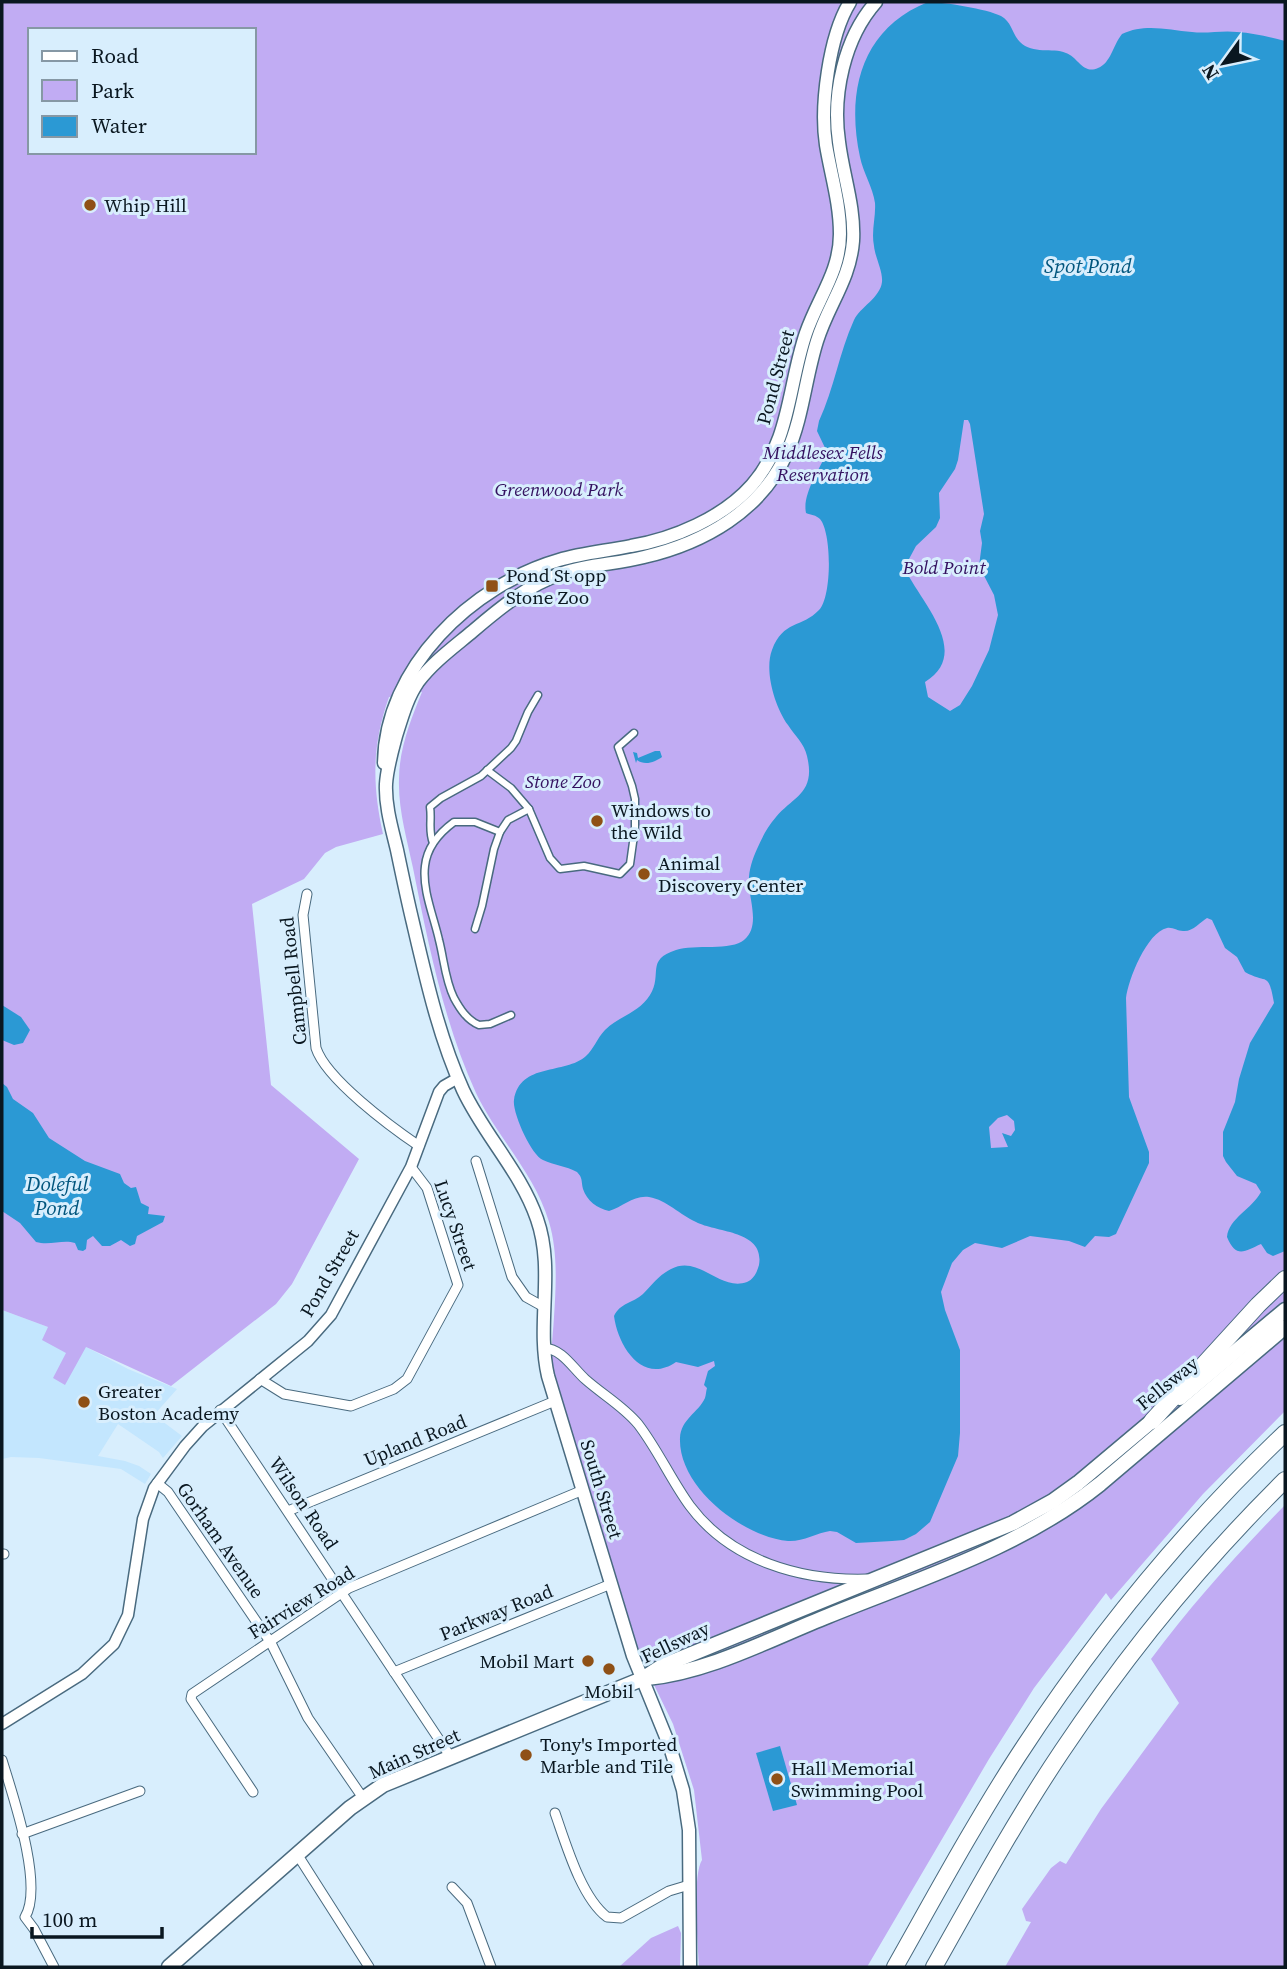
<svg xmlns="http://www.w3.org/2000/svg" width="1287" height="1969" font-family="'Source Serif 4',serif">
	<rect width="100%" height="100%" fill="#d8eefd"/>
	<path fill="#c3e6fe" d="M2,1310L48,1327L128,1369L177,1389L154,1415L182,1436L163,1458L159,1452L118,1424L98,1456L125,1461L139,1466L151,1474L145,1484L121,1469L39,1458L11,1457L2,1459Z"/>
	<g fill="#c1acf3" fill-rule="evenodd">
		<path d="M2,2H1285V1411L1203,1494L1111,1600L1106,1593L1034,1688L989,1759L867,1967H699C698,1945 692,1876 702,1860L694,1790L673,1724L641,1658L553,1370C550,1352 553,1335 554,1317C556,1286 558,1252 549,1222C535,1174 497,1137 476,1093C444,1023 428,943 413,868C407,839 398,809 399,779C399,749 411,719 422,692L389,697C372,745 372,784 383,834L336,847L325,853L304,879L252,904L271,1085L359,1159L292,1284L276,1304L171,1386L86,1347L65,1385L53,1378L66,1353L42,1340L48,1327L2,1310ZM30,30H254V152H30Z"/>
		<path d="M1285,1505V1967H1005L1031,1922L1026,1921L1022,1909L1051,1868L1060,1861L1066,1864L1101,1809L1179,1703L1151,1659C1192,1604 1237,1554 1285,1505Z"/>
		<path d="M678,1926L681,1933L680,1967H619L651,1938Z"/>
	</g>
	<g fill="#2b99d4" fill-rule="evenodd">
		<path d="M928,2C944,2 987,9 1001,16C1012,22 1012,34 1020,42C1033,55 1052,47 1066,53C1078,57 1083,75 1098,68C1111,63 1113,45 1122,34C1145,23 1168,30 1192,32C1207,34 1222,30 1237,32C1254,33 1269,37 1285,41V1251L1273,1256L1267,1253L1261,1244C1245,1251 1236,1259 1227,1237C1229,1218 1252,1209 1261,1192L1256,1184L1237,1176L1226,1162L1223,1156V1132L1235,1102L1239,1079L1250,1043L1274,1003C1268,970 1268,985 1245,972L1237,957L1225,948L1212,920L1207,918C1200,922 1193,932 1183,931C1177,931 1173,927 1167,928C1147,932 1128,980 1126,998L1129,1097L1149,1152V1163L1116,1234L1109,1237L1095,1236L1085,1247L1069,1241L1030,1236L1002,1248L975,1243L963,1250L952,1263L941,1292L945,1310L960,1350V1433L958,1456L930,1522L916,1534L904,1540L892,1541L856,1543L837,1532L830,1531C817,1533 802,1542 788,1541C743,1537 678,1487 680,1438C681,1419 698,1413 705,1398C706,1395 706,1391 707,1388L704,1385L708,1371L715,1366L714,1361L698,1367L676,1362C643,1385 618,1347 614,1316C620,1303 633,1303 643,1294C652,1285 659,1275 671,1269C699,1254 720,1292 747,1282C754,1279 757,1272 759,1265C765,1230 717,1233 696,1222C680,1215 667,1200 649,1197C633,1195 623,1207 609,1211C597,1208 587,1201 583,1189C581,1181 583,1178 577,1172C566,1166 554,1165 543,1160C531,1155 512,1112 514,1100C520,1062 565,1075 586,1056C594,1049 597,1038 605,1030C619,1016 639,1013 650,995C663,974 645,960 676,950C694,944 732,951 744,940C760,927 750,902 749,885C748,872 752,860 757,849C762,838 767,827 776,817C794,796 816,793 807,756C804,743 795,736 788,725C775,707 764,671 772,650C783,620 802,628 819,610C832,597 832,533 820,519C816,515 811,515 806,513C802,494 820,469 827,452L817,431L819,421C834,389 839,353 854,320C860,307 880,298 882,282C883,271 875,257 874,246C871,231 876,217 875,203C873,188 863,172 860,157C846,92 861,29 928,2ZM964,420H968L970,424L984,514L980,531L982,543L979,566L994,595L998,615L989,650L972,686L960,705L950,711L928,697L925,682C971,654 924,605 907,573L909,559L916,546L936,527L940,518L939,493L955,469L958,460ZM1007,1115L1014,1121L1015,1130L1011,1136L1002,1133L1008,1147L991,1148L989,1127L998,1118Z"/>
		<path d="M655,751H660L662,757C655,762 645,766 637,760L636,763L633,752L637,753L638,758Z"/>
		<path d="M2,1005L21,1017L30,1030L23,1043L14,1045L2,1040Z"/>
		<path d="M2,1083L7,1087L13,1099L33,1113L49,1138L85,1161L120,1174L124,1183L131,1188L136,1187L141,1203L149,1207L148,1214L165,1216L163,1222L137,1236L135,1244L130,1246L121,1240L110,1246H102L93,1236L87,1240L86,1249L83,1251L78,1250L75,1243C63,1239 50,1246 36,1242L20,1223L2,1211Z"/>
		<path d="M780,1746L797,1805L773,1811L756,1753Z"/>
	</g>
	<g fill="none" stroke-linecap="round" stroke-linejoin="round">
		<g stroke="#496a7f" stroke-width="9">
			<g id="pedestrian">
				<path d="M487,770L511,788L529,809"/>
				<path d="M433,843C428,830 432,820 430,807L441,798L481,776L511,748L516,741L528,712L538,695"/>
				<path d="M475,929L482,906L494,849L500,832"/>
				<path d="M511,1015L490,1024L479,1025C467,1020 460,1009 454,998C445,980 444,959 439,940C434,917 422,890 425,866C427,847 439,833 454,822H475L500,832L508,820L529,809L550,858L560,869L584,866L620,874L630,864L635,828V799L632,786L618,747L634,733"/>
			</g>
		</g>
		<g stroke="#496a7f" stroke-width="11">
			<g id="minor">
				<path d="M307,894L303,915L316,1048C326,1079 391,1127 419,1146"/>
				<path d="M476,1161L512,1277L526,1297L544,1307"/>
				<path d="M544,1348C562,1349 572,1367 585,1379C603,1395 623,1406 638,1424C658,1450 671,1480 690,1506C731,1561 801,1581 867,1579"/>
				<path d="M260,1379L284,1394L351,1406L394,1389L407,1379L458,1285L427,1188L411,1167"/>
				<path d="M220,1410L450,1756"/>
				<path d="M157,1483L168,1492L271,1643L308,1718L363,1798"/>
				<path d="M288,1511L555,1401"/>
				<path d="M2,1554H4"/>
				<path d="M394,1672L611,1584"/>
				<path d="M2,1760C13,1796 44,1886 25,1917L34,1929L54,1967"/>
				<path d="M253,1792L191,1699L192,1694L349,1588L583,1490"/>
				<path d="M555,1813C566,1844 581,1897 607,1917L621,1918L669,1891L689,1885"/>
				<path d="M22,1834L140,1791"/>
				<path d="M297,1854L369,1967"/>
				<path d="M452,1887L467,1903L491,1967"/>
			</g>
		</g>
		<g stroke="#496a7f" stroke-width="13">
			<path id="tertiary" d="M2,1724L82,1674L114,1644L128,1615L143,1519L154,1488L185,1446L203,1426L308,1341L331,1315L411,1167L439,1092L444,1086L458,1078"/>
		</g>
		<g stroke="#496a7f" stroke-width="15">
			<g id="secondary">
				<path d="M384,763C385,668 472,585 559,560C582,553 607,551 631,546C673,539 723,518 752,485C791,440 788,385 806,333C818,298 840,272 840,234C840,203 831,175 826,145C820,106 829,36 850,2"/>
				<path d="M690,1967L689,1830L683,1790L670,1747L633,1656L548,1376C536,1324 555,1270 537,1219C521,1172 484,1135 463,1090C439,1037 426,979 413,923C407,898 402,874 397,850C392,829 385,806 386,784C387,768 392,751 396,736C402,717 407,698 418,682C433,662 454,647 473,631C501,607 528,585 563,573C589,564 617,564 644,557C704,543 761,511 787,453C803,417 805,379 817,341C828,305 850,280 853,241C855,207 843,175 839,142C832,95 844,38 876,2"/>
			</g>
		</g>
		<g stroke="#496a7f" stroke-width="17">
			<g id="primary">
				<path d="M1180,1398L1285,1310"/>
				<path d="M647,1678C709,1672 770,1639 828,1616C921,1578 1020,1548 1100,1484L1285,1327"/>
				<path d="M169,1967L350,1808L383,1785L642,1679L662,1666L1013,1523L1053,1501L1078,1483L1159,1415"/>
			</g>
		</g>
		<g stroke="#496a7f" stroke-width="18">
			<g id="motorway">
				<path d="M1152,1421L1258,1305L1285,1279"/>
				<path d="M895,1967C935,1896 974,1824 1018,1756C1094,1639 1184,1529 1285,1433"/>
				<path d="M934,1967C975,1894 1015,1821 1062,1751C1127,1654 1202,1562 1285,1480"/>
			</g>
		</g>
		<use href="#pedestrian" stroke="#fff" stroke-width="6"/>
		<use href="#minor" stroke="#fff" stroke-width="9"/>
		<use href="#tertiary" stroke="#fff" stroke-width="10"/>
		<use href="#secondary" stroke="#fff" stroke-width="12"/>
		<use href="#primary" stroke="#fff" stroke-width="14"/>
		<use href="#motorway" stroke="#fff" stroke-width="16"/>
	</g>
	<g fill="#8f5016" stroke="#d8eefd" stroke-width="2.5">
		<circle cx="90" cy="205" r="7"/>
		<rect x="485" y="579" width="14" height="14" rx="3.5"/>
		<circle cx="597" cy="821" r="7"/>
		<circle cx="644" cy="874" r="7"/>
		<circle cx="84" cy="1402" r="7"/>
		<circle cx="588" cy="1661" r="7"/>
		<circle cx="609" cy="1669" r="7"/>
		<circle cx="526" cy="1755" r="7"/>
		<circle cx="777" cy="1779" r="7"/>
	</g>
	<g text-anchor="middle" stroke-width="6" stroke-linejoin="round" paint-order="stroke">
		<g font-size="19" fill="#0a1720" stroke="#d8eefd" text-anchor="start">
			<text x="104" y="212">Whip Hill</text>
			<text x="506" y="582">Pond St opp<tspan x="506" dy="22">Stone Zoo</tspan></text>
			<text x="611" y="817">Windows to<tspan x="611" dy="22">the Wild</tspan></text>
			<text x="658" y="870">Animal<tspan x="658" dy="22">Discovery Center</tspan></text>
			<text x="98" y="1398">Greater<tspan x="98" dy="22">Boston Academy</tspan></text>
			<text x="574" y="1668" text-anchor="end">Mobil Mart</text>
			<text x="609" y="1698" text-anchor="middle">Mobil</text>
			<text x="540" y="1751">Tony's Imported<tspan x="540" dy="22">Marble and Tile</tspan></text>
			<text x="791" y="1775">Hall Memorial<tspan x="791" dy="22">Swimming Pool</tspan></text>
		</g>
		<g font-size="19" fill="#0a1720" stroke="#d8eefd">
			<text transform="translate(775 377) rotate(-75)" y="7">Pond Street</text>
			<text transform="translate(293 981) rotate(-96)" y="7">Campbell Road</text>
			<text transform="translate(456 1225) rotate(71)" y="7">Lucy Street</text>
			<text transform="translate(329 1273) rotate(-60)" y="7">Pond Street</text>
			<text transform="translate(1167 1383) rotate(-39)" y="7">Fellsway</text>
			<text transform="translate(415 1440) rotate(-22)" y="7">Upland Road</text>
			<text transform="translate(602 1489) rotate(73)" y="7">South Street</text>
			<text transform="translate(304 1503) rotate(56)" y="7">Wilson Road</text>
			<text transform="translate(221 1540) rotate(55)" y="7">Gorham Avenue</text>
			<text transform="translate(301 1602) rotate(-32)" y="7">Fairview Road</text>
			<text transform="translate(496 1612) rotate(-22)" y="7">Parkway Road</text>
			<text transform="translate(675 1642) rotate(-25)" y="7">Fellsway</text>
			<text transform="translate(414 1753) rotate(-24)" y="7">Main Street</text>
		</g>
		<g font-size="19" font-style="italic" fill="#341160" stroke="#d8eefd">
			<text x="823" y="459">Middlesex Fells<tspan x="823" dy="22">Reservation</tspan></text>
			<text x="559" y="496">Greenwood Park</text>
			<text x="944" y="574">Bold Point</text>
			<text x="563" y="788">Stone Zoo</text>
		</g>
		<g font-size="21" font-style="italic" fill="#00557d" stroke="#d8eefd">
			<text x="1088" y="273">Spot Pond</text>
			<text x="57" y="1191">Doleful<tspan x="57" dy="24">Pond</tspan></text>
		</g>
	</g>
	<rect width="1287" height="1969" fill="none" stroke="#0a1720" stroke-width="7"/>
	<rect x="28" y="28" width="228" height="126" fill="#d8eefd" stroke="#8698a5" stroke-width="2"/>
	<rect x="42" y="51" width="35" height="10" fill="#ffffff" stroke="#8698a5" stroke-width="2"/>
	<text x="91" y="63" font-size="21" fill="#0a1720">Road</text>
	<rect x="42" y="80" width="35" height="21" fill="#c1acf3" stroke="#8698a5" stroke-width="2"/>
	<text x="91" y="98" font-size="21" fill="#0a1720">Park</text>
	<rect x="42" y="116" width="35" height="21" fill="#2b99d4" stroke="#8698a5" stroke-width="2"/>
	<text x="91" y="133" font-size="21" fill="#0a1720">Water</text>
	<g transform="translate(1224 63) rotate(237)" stroke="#d8eefd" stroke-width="5" paint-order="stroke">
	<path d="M0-5L12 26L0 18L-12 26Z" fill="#0a1720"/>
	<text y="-10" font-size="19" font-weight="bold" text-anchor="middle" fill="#0a1720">N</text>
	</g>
	<path d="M32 1927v10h130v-10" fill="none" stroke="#0a1720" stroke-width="3.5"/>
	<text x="42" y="1927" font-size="21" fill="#0a1720" stroke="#d8eefd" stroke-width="5" paint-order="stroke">100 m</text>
</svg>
